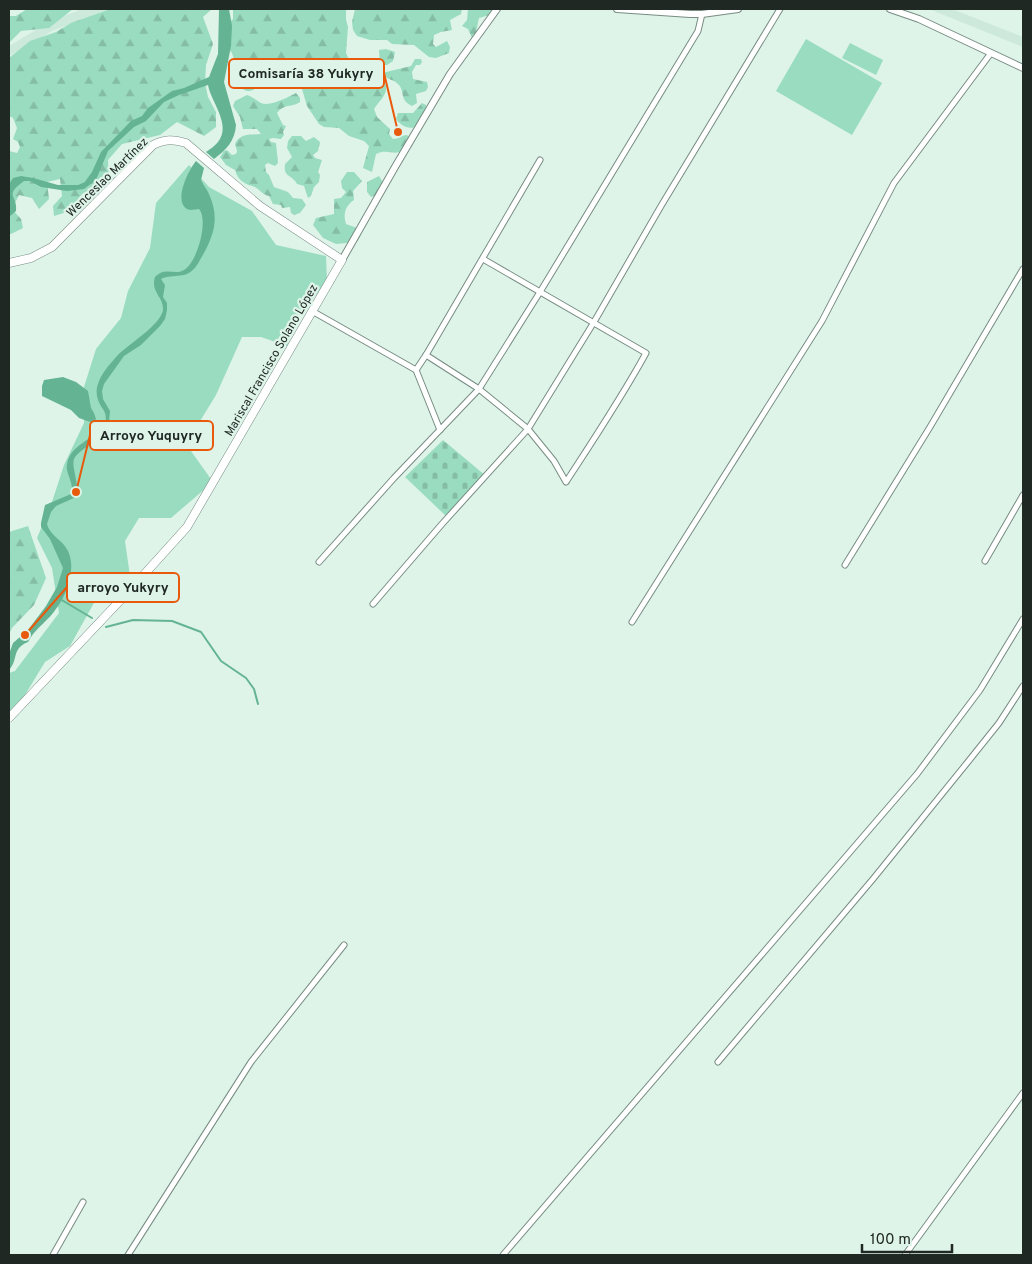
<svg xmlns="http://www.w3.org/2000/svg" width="1032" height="1264" font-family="Overpass,sans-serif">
	<defs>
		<pattern id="forest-firs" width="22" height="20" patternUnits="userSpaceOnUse" patternTransform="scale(1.25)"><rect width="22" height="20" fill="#9adcbf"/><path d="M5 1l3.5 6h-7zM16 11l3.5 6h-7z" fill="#84bda4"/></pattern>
		<pattern id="cemetery-stones" width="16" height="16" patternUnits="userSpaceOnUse" patternTransform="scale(1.25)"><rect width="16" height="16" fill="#9adcbf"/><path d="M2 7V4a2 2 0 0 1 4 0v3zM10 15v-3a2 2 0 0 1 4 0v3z" fill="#84bda4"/></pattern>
	</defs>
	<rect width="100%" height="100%" fill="#def4e9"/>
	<g fill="#cce9db">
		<path d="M82,9H108L52,31L9,56V46L49,22Z"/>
		<path d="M929,9H952L1023,37V47Z"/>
	</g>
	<g fill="#9adcbf">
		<path d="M806,39L882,83L852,135L776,91Z"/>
		<path d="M850,43L883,60L876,75L842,58Z"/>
		<path d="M189,165L209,187L252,211L276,245L326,256L327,282L299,315L287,346L261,337H242L216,395L186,444L213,482L171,518H139L125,541L130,576L95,601L70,646L45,662L9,721V673L15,671L59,613L52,568L37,538L51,505L64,465L84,423L83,390L96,349L121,318L128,291L150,248L156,203Z"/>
	</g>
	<g fill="url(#forest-firs)">
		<path d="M27,9H73L49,28L21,31L9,43V16H16Z"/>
		<path d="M110,9H212L203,17L213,44L206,65L205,83L208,97L216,112V127L204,136L177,122L160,135L122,144L108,160L109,175L104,183L82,194L70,211L54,216L53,206L62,196L60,179L47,182L49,199L39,209L32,198L19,195L12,209L21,219L23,228L11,234L9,233V151L17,153L20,147L18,142L13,139L17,128L13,118L9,116V58L30,41L56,32L71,23Z"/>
		<path d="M233,9H346V20L348,27L346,53L353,69L363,77L383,80C392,91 380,100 374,109L377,117L390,129L389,134L393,139C399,139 401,135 407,135L409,137C401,164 391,146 376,154L372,172L363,168L369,146L364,141L349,136L339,128L324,127L319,124L307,106L302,89C292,86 279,80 268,82C256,84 252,100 237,84V69L232,53L228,48V24L233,19Z"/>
		<path d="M355,9H462L461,14L450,20L452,30L441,32L434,35L433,44L436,47L447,41L450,47L449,53L436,58L429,57L414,45L392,44L387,40H370L357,36L353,30L352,22Z"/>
		<path d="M468,9H495L493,14L479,18L475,37L472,38L468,29L462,26L467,20Z"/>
		<path d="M386,49L395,52L393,61L387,65H380L379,50Z"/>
		<path d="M415,59H421L422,62L420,65H416L412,72L413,79L427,82L428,87L426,91L416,94L417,103L412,106C399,100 405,90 398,84C392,78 390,82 382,73L411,66Z"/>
		<path d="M296,93L300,98V102C291,108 285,103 277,113L283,125L286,126L283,132L284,135L281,139L273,138L269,139L271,142L276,143L278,163L275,166L268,163L265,165L266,172L269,175L274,187L288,192L293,198L302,199L306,205L300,213L294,215L291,213L290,207L282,208L281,205L273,204L269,196C263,195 260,190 255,187C245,184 238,181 235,170L226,165L220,157L224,151L227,150L232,155L236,154L237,151L235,144C240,133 250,135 261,134L257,129H243L240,117L233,106L235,101L247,95C253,97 256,100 261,103C270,107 288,97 296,93Z"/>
		<path d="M422,103L426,105V113L422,126C412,129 403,129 396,119L398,113H413Z"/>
		<path d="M292,136H301L306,141L314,137L320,142L318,151L313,155L315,158L322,160L318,172L320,175L319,182L314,187L311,196L308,198L304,186L297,184C292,174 283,178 285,164L292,157L287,148L288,141Z"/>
		<path d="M347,172H354L362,181L353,191L354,200C345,206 343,214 346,224L357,228L361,235L357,242L336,244L323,238L313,225L316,218L334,214V199L341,198L346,192L342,188L341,181Z"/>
		<path d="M379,176L384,184L383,193L371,197L367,192V182Z"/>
		<path d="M28,526L46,578L34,605L12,628L9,634V532Z"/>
	</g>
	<path fill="url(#cemetery-stones)" d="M443,440L486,476L446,516L405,477Z"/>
	<g fill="#64b493">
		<path d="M219,9H229L232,26L231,46L224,82L236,125C235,141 226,150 214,159L206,152C210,149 215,146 218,142C232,125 211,102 208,85L179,95L164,102L146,121L134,127L108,151L96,180L84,189L67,191L41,187L30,181H24C3,196 18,195 16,211L9,217V184L13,178L21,176L33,178L58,185H78L85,182L92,172L101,152L131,121L142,116L148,108L172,91L184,88L209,77L218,54Z"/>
		<path d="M196,161L204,168L201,180C203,185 207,189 209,194C219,217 215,232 204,253C199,261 196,270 187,274C179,277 168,275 161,279L165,285L163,297L167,303V310L165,319L160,326L141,345L124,356L104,384L102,391L103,399L110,411L108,433C100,439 78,450 74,459C71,467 80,484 76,497L56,506L51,512L47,524C50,536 63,540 68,551C77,570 66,598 53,613C45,623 34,630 28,642C11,649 19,659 9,670V654L13,643L28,630L46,606L57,587L63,568L50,539L41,527V523L45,505L71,494C75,483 65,474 67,464C70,445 94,439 105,425C108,410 102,411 98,400C92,384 107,367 117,356C127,345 161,325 163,310C164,297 150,292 155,277C166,266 174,276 184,270C197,263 209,220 199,209C196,209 190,211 187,209C173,201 189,169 196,161Z"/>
		<path d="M63,377L76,382L88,391L91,408L94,413L96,419L93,423L79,418L71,410L42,396V386L44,380Z"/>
	</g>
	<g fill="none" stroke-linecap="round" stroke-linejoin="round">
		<g stroke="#64b493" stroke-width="2">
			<path d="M60,599L92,618"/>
			<path d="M106,627L133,620L172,621L201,632L221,661L246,678L254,689L258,704"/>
		</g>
		<g stroke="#788c83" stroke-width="7">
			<g id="minor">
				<path d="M312,311L416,370L440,430"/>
				<path d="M426,355L479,389L528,429L554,461L566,482C594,439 622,397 646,353L483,259"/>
				<path d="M416,370L426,355L540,160"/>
				<path d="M985,561L1023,495"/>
				<path d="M319,562L394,478L479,389L540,292L698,31L702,14"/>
				<path d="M845,565L930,427L1023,269"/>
				<path d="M373,604L442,524L528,429L594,322L661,206L780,9"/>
				<path d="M632,622L822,321L894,183L991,53"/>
				<path d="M718,1062L873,879L967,763L999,723L1023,686"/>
				<path d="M53,1255L83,1202"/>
				<path d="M128,1255L251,1062L344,945"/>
				<path d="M503,1255L917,774L980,690L1023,619"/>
				<path d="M905,1255L1023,1093"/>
			</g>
		</g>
		<g stroke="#788c83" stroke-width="8">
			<g id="tertiary">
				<path d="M617,9L690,14H702L738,9"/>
				<path d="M890,9L919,19L1023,68"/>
				<path d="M342,260L395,167L450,74L497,9"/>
			</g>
		</g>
		<g stroke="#788c83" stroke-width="9">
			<path id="secondary" d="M9,263L31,258L52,247L153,145C165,139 173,139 186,143L260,206L342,260L187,527L131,589L9,718"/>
		</g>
		<use href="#minor" stroke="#fff" stroke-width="5"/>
		<use href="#tertiary" stroke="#fff" stroke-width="6"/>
		<use href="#secondary" stroke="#fff" stroke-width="8"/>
	</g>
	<g text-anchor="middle" stroke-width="4.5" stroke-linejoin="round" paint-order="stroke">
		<g font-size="12" fill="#202824" stroke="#def4e9">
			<text transform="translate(107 177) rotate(-44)" y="4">Wenceslao Martínez</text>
			<text transform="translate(271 360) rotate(-60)" y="4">Mariscal Francisco Solano López</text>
		</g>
	</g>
	<path fill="none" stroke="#e8590c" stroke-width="2" d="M398 132L384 73M76 492L90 435M25 635L67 587"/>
	<g fill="#e8590c" stroke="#def4e9" stroke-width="2">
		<circle cx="398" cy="132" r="5"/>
		<circle cx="76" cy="492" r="5"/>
		<circle cx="25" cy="635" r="5"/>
	</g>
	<g fill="#def4e9" stroke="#e8590c" stroke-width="2">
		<rect x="229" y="59" width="155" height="29" rx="5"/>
		<rect x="90" y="421" width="123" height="29" rx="5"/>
		<rect x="67" y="573" width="112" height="29" rx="5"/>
	</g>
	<g font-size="14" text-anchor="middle" font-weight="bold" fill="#202824">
		<text x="306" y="78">Comisaría 38 Yukyry</text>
		<text x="151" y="440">Arroyo Yuquyry</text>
		<text x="123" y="592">arroyo Yukyry</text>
	</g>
	<rect width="1032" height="1264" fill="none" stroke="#202824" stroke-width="20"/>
	<path d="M862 1244v8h90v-8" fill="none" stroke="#202824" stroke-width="2.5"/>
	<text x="870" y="1244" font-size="15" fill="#202824" stroke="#def4e9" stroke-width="4" paint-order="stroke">100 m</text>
</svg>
